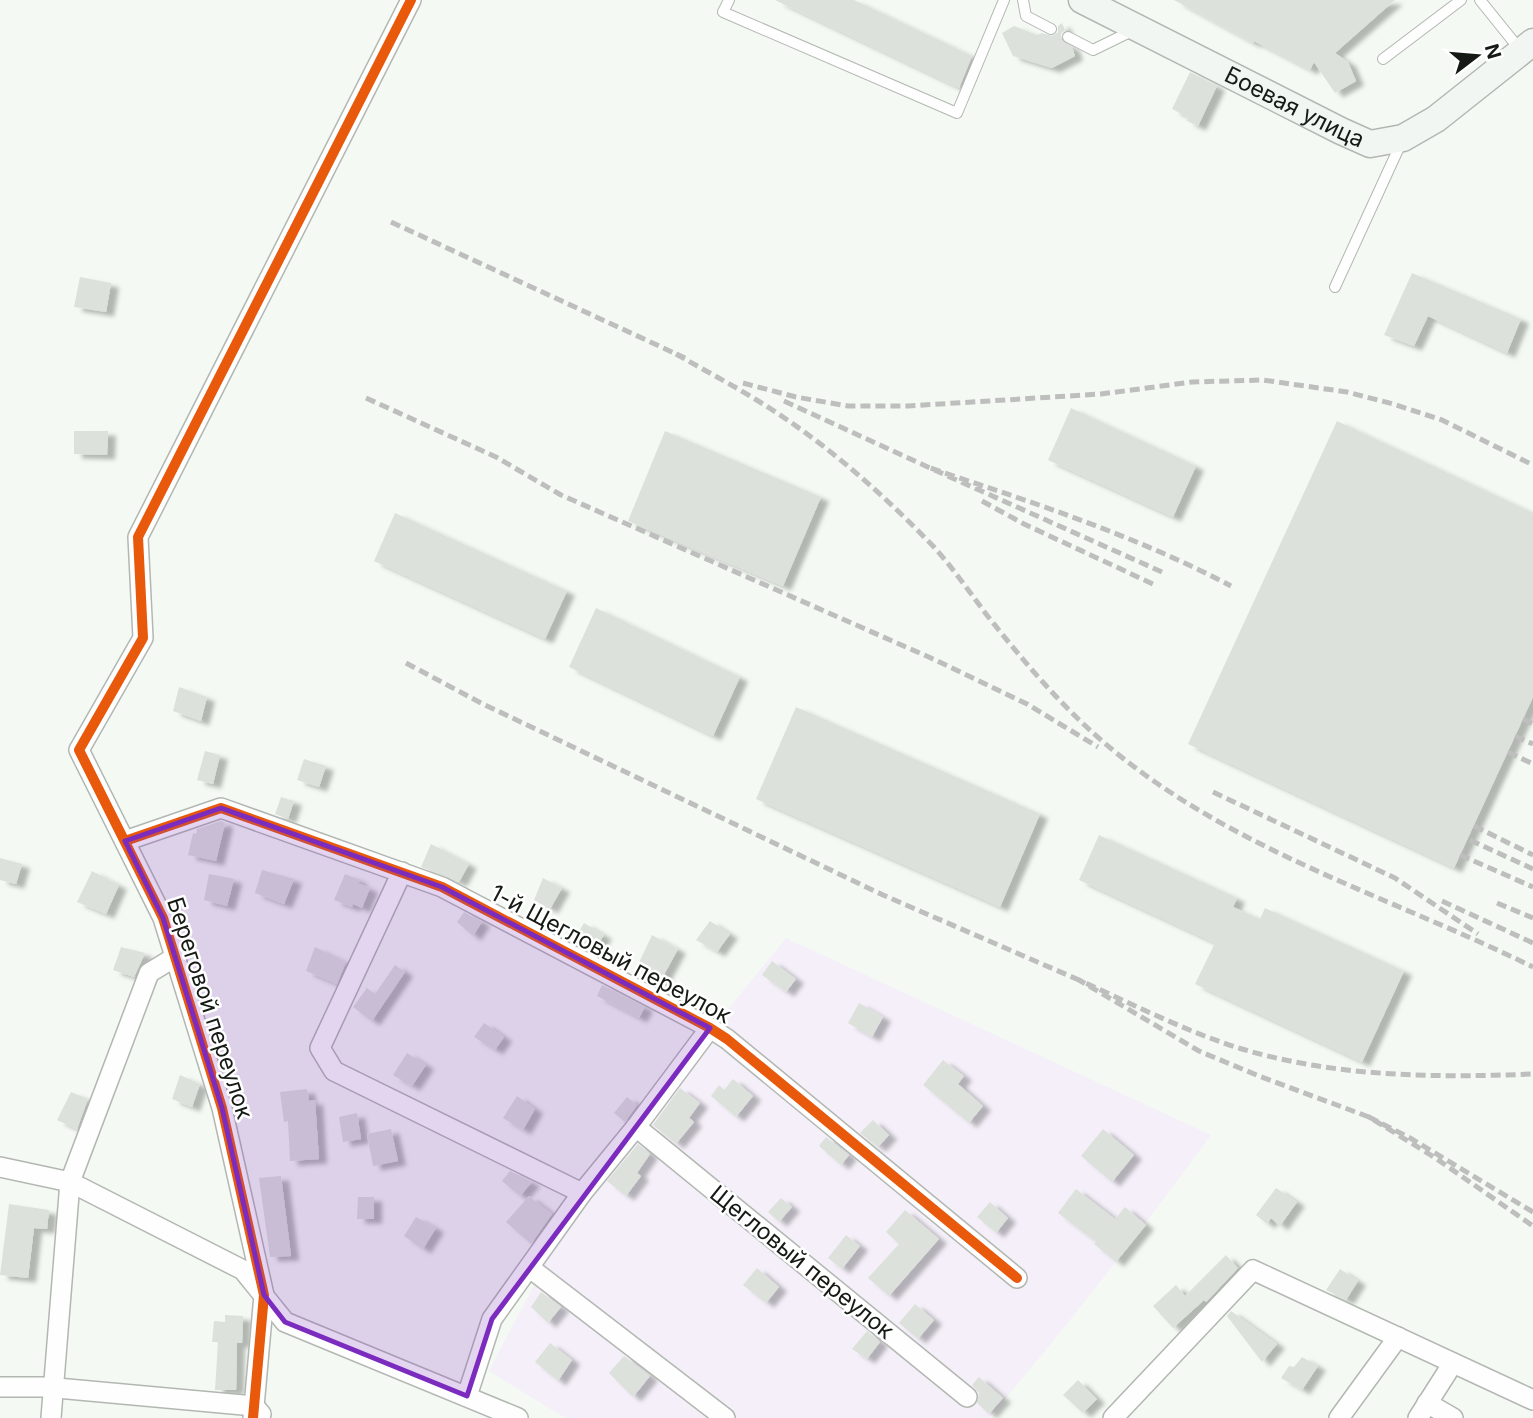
<svg xmlns="http://www.w3.org/2000/svg" width="1533" height="1418" font-family="Inter,sans-serif">
	<defs>
		<filter id="shadow"><feDropShadow dx="8" dy="4.5" stdDeviation="2" flood-color="#0004"/></filter>
	</defs>
	<rect width="100%" height="100%" fill="#f4faf3"/>
	<path fill="#f4eff8" d="M786,938L1211,1135C1140,1232 1067,1327 989,1418H565L489,1371L536,1281L538,1267L715,1025Z"/>
	<g fill="#dce1db" filter="url(#shadow)">
		<path d="M775,0H854L972,56L959,88Z"/>
		<path d="M1174,0H1395L1335,53L1348,62L1356,81L1335,93L1314,62L1310,70L1254,41L1253,43Z"/>
		<path d="M1062,23L1065,30L1061,34V40L1072,47L1075,56L1052,68L1013,56L1002,33L1014,26L1037,35L1042,33L1052,36L1058,32V26Z"/>
		<path d="M1190,72L1217,86L1198,126L1187,121L1188,117L1172,109Z"/>
		<path d="M1412,273L1521,319L1507,353L1428,316L1414,346L1384,335Z"/>
		<path d="M80,277L111,283L106,312L74,307Z"/>
		<path d="M1071,408L1196,466L1173,517L1048,460Z"/>
		<path d="M1337,421L1533,513V697L1454,868L1188,744Z"/>
		<path d="M74,431H108L107,455L74,454Z"/>
		<path d="M665,431L821,497L783,586L628,521Z"/>
		<path d="M395,513L567,591L545,639L374,561Z"/>
		<path d="M596,608L740,677L713,736L569,667Z"/>
		<path d="M179,687L207,697L201,721L173,711Z"/>
		<path d="M796,707L1040,814L1000,907L756,799Z"/>
		<path d="M205,751L220,755L213,784L197,780Z"/>
		<path d="M304,759L326,766L319,787L297,780Z"/>
		<path d="M281,797L294,801L288,819L275,814Z"/>
		<path d="M221,821L225,823L216,861L188,855L193,833L196,834L197,829Z"/>
		<path d="M1099,835L1237,898L1233,907L1260,919L1265,908L1404,971L1362,1062L1195,984L1215,943L1079,880Z"/>
		<path d="M431,844L469,864L459,882L421,867Z"/>
		<path d="M0,858L22,864L16,884L0,880Z"/>
		<path d="M262,870L294,879L284,904L255,893Z"/>
		<path d="M92,871L119,885L106,914L77,902Z"/>
		<path d="M209,874L234,879L227,906L204,900Z"/>
		<path d="M345,874L360,880L358,883L370,888L362,908L353,904L352,907L334,900Z"/>
		<path d="M543,878L562,888L550,909L534,900Z"/>
		<path d="M464,912L482,922L473,936L457,922Z"/>
		<path d="M710,921L730,934L717,952L696,940Z"/>
		<path d="M584,923L604,935L596,947L576,936Z"/>
		<path d="M652,935L678,949L660,982L636,969Z"/>
		<path d="M121,947L145,953L134,977L113,970Z"/>
		<path d="M315,947L346,962L337,984L306,971Z"/>
		<path d="M772,961L796,979L786,992L762,975Z"/>
		<path d="M395,965L405,972L372,1021L353,1007L367,988L375,994Z"/>
		<path d="M602,985L645,1007L639,1018L597,996Z"/>
		<path d="M859,1003L883,1017L872,1037L848,1023Z"/>
		<path d="M484,1023L504,1037L495,1050L474,1037Z"/>
		<path d="M407,1053L426,1065L412,1086L393,1075Z"/>
		<path d="M943,1060L964,1076L958,1084L983,1106L969,1123L923,1085Z"/>
		<path d="M180,1075L200,1084L192,1107L172,1099Z"/>
		<path d="M733,1079L753,1096L736,1117L711,1096L719,1085L724,1090Z"/>
		<path d="M680,1088L700,1103L689,1118L694,1122L676,1144L653,1125Z"/>
		<path d="M307,1089L309,1101L315,1100L319,1159L290,1161L288,1121L284,1122L280,1092Z"/>
		<path d="M71,1092L88,1099L77,1129L57,1120Z"/>
		<path d="M517,1096L535,1109L523,1130L503,1118Z"/>
		<path d="M627,1097L637,1105L625,1122L614,1113Z"/>
		<path d="M357,1113L361,1139L343,1142L339,1117Z"/>
		<path d="M873,1120L889,1135L878,1147L860,1133Z"/>
		<path d="M391,1129L398,1161L373,1166L367,1134Z"/>
		<path d="M1103,1129L1134,1155L1112,1182L1081,1156Z"/>
		<path d="M826,1137L849,1155L841,1165L819,1146Z"/>
		<path d="M638,1144L650,1154L637,1173L641,1176L626,1196L607,1181Z"/>
		<path d="M510,1171L532,1182L520,1196L502,1181Z"/>
		<path d="M281,1176L291,1256L270,1257L259,1178Z"/>
		<path d="M1276,1188L1297,1202L1280,1226L1271,1218L1267,1224L1256,1215Z"/>
		<path d="M1076,1189L1115,1219L1125,1207L1146,1225L1116,1262L1094,1244L1096,1242L1058,1213Z"/>
		<path d="M529,1196L552,1214L531,1244L506,1222Z"/>
		<path d="M358,1197H374V1219H357Z"/>
		<path d="M781,1198L792,1207L779,1222L768,1212Z"/>
		<path d="M990,1202L1008,1218L996,1233L977,1217Z"/>
		<path d="M9,1204L49,1210L47,1229L34,1228L28,1278L0,1275Z"/>
		<path d="M905,1210L939,1239L889,1296L868,1278L899,1244L886,1232Z"/>
		<path d="M416,1217L436,1228L423,1249L404,1236Z"/>
		<path d="M846,1235L860,1246L842,1269L828,1258Z"/>
		<path d="M1226,1255L1238,1268L1206,1302L1204,1300L1173,1328L1153,1306L1176,1285L1185,1296Z"/>
		<path d="M757,1268L779,1287L766,1303L743,1285Z"/>
		<path d="M1340,1269L1358,1281L1346,1300L1326,1290Z"/>
		<path d="M541,1292L561,1307L548,1323L531,1307Z"/>
		<path d="M915,1304L934,1320L918,1339L899,1323Z"/>
		<path d="M1231,1311L1277,1344L1262,1362L1227,1316Z"/>
		<path d="M225,1315L243,1316L242,1343H237L236,1390H215L218,1342H212L214,1321L225,1322Z"/>
		<path d="M867,1331L880,1342L867,1359L852,1349Z"/>
		<path d="M550,1343L572,1360L558,1381L535,1362Z"/>
		<path d="M624,1356L650,1376L633,1397L609,1373Z"/>
		<path d="M1302,1357L1318,1366L1302,1390L1281,1378L1289,1366L1294,1367Z"/>
		<path d="M979,1377L1003,1398L989,1414L977,1403L979,1393L972,1385Z"/>
		<path d="M1078,1380L1097,1399L1083,1413L1063,1395Z"/>
	</g>
	<g fill="none" stroke-linecap="round" stroke-linejoin="round">
		<g stroke="#b3b7b2" stroke-width="12">
			<g id="service">
				<path d="M729,0L723,12L957,113L1004,0"/>
				<path d="M1023,0L1026,16L1051,29"/>
				<path d="M1480,0L1521,51"/>
				<path d="M1068,37L1093,50L1134,30"/>
				<path d="M1383,59L1461,0"/>
				<path d="M1335,287L1402,141"/>
			</g>
		</g>
		<g stroke="#b3b7b2" stroke-width="22">
			<g id="minor">
				<path d="M125,841L221,808L442,887L710,1028L727,1039L1017,1278"/>
				<path d="M402,872L320,1048L334,1071L582,1193"/>
				<path d="M636,1127L967,1397"/>
				<path d="M0,1167L70,1182L243,1270L285,1322L518,1418"/>
				<path d="M530,1268L725,1418"/>
				<path d="M0,1387H46L254,1406L261,1414"/>
				<path d="M467,1396L492,1319L582,1193L636,1127L710,1028"/>
				<path d="M1427,1403L1453,1418"/>
				<path d="M51,1418L70,1182L149,973L175,957"/>
				<path d="M253,1418L264,1295L222,1108L163,918L79,750L143,638L138,537L411,0"/>
				<path d="M1113,1418L1253,1270L1533,1400"/>
				<path d="M1339,1418L1398,1337"/>
				<path d="M1418,1418L1453,1363"/>
			</g>
		</g>
		<g stroke="#b3b7b2" stroke-width="29">
			<g id="secondary">
				<path id="s1" d="M1082,0L1341,131L1370,144L1403,138L1436,119L1533,42"/>
			</g>
		</g>
		<use href="#service" stroke="#fdfefd" stroke-width="10"/>
		<use href="#minor" stroke="#fdfefd" stroke-width="19"/>
		<use href="#secondary" stroke="#f2f6f2" stroke-width="26"/>
		<g stroke="#bdbebd" stroke-width="5" stroke-dasharray="10 5" stroke-linecap="butt">
			<path d="M391,222L685,358"/>
			<path d="M676,354C702,369 729,383 755,399C821,439 880,491 933,546C952,567 969,591 986,614C1025,663 1065,711 1114,751C1237,852 1393,898 1533,967"/>
			<path d="M743,383L796,397L848,406H908L1101,394L1192,382L1263,380L1347,392L1393,404L1442,420L1533,465"/>
			<path d="M366,398L496,457L561,495L931,658L1027,704L1098,747"/>
			<path d="M784,401L930,468"/>
			<path d="M982,501L1024,524L1155,585"/>
			<path d="M1162,572L930,468C1034,503 1134,535 1231,586"/>
			<path d="M406,663L481,703L883,895L1079,980"/>
			<path d="M1523,719L1533,724"/>
			<path d="M1515,736L1533,744"/>
			<path d="M1508,752L1533,764"/>
			<path d="M1213,792L1395,878L1478,934"/>
			<path d="M1474,826L1533,855"/>
			<path d="M1470,840L1533,869"/>
			<path d="M1460,855L1533,887"/>
			<path d="M1442,901L1533,943"/>
			<path d="M1497,903L1533,918"/>
			<path d="M1369,1117L1259,1076L1199,1051L1079,980C1130,1003 1189,1033 1242,1049C1336,1077 1435,1078 1533,1074"/>
			<path d="M1533,1212L1410,1138L1369,1117L1434,1157L1533,1226"/>
		</g>
		<g stroke="#fff" stroke-width="15">
			<g id="cycleway">
				<path d="M125,841L221,808L442,887L710,1028L727,1039L1017,1278"/>
				<path d="M253,1418L264,1295L222,1108L163,918L79,750L143,638L138,537L411,0"/>
			</g>
		</g>
		<use href="#cycleway" stroke="#e8590c" stroke-width="10"/>
	</g>
	<path fill="#7b2cbf" fill-opacity="0.2" stroke="#7b2cbf" stroke-width="5" stroke-linejoin="round" d="M221,808L442,887L710,1028L492,1319L467,1396L285,1322L264,1295L222,1108L163,918L125,841Z"/>
	<g text-anchor="middle" stroke-width="5" stroke-linejoin="round" paint-order="stroke">
		<g font-size="23" fill="#161a15" stroke="#fff">
			<text dy="8" stroke="none"><textPath href="#s1" startOffset="238">Боевая улица</textPath></text>
			<text transform="translate(611 954) rotate(28)" y="8">1-й Щегловый переулок</text>
			<text transform="translate(210 1008) rotate(72)" y="8">Береговой переулок</text>
			<text transform="translate(802 1262) rotate(39)" y="8">Щегловый переулок</text>
		</g>
	</g>
	<g transform="translate(1477 56) rotate(74)" stroke="#ffffff" stroke-width="5" paint-order="stroke">
	<path d="M0-5L12 26L0 18L-12 26Z" fill="#161a15"/>
	<text y="-10" font-size="19" font-weight="bold" text-anchor="middle" fill="#161a15">N</text>
	</g>
</svg>
